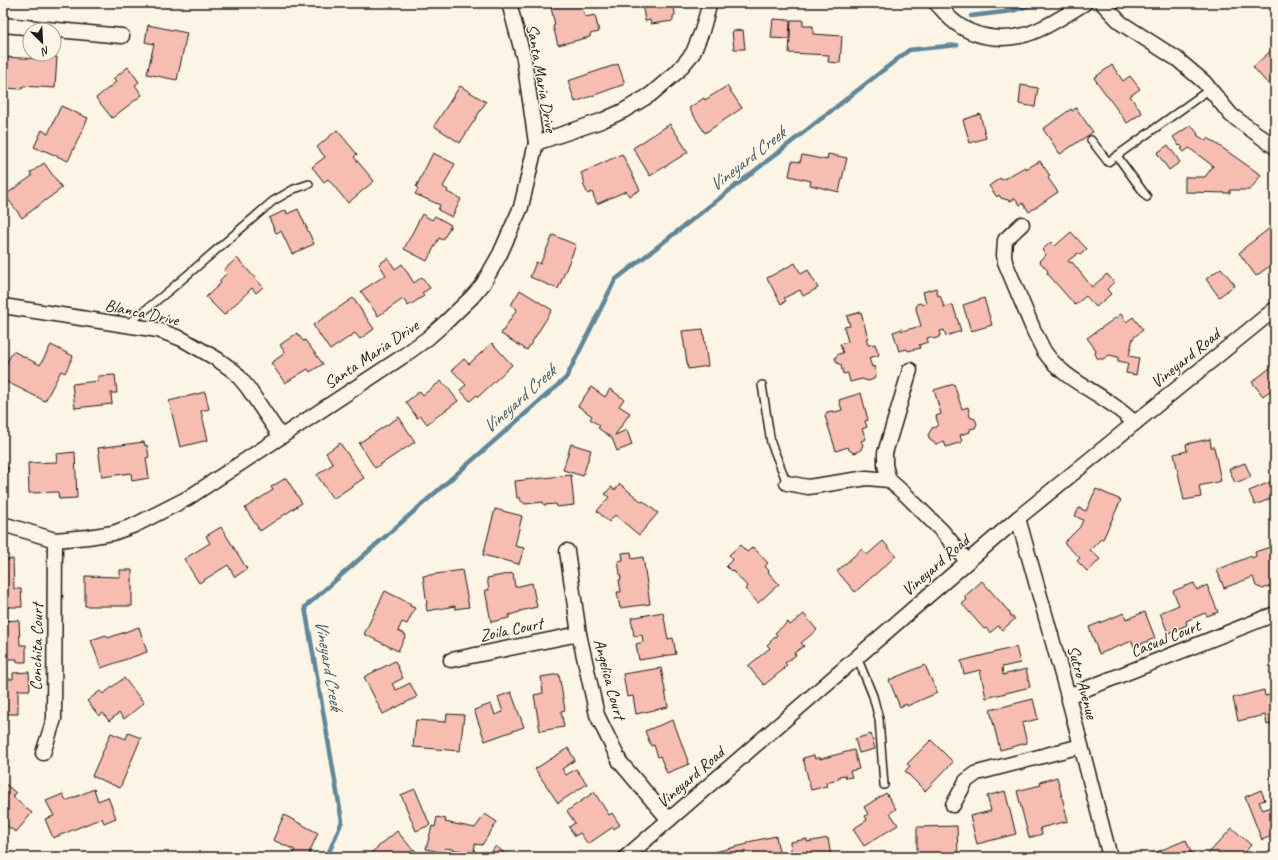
<svg xmlns="http://www.w3.org/2000/svg" width="1278" height="860" font-family="Caveat,sans-serif">
	<rect width="100%" height="100%" fill="#fcf5e5"/>
	<filter id="ink" filterUnits="userSpaceOnUse"><feTurbulence type="fractalNoise" baseFrequency=".025" numOctaves="2"/><feDisplacementMap in="SourceGraphic" scale="8" xChannelSelector="R" yChannelSelector="G"/><feConvolveMatrix kernelMatrix="1 2 1 2 8 2 1 2 1" color-interpolation-filters="sRGB"/></filter>
	<g filter="url(#ink)">
		<g fill="none" stroke-linecap="round" stroke-linejoin="round">
			<g stroke="#5f879a" stroke-width="4.5">
				<path d="M1012,11L1016,3"/>
				<path d="M971,16L1012,11L1036,3"/>
				<path d="M327,857L342,821L305,607L566,378L615,280L909,50L957,45"/>
			</g>
		</g>
		<g fill="#f7bdb0" stroke="#1c1c1c">
			<path d="M550,3H581L585,17L595,15L599,32L590,34V37L558,45L553,26L555,25Z"/>
			<path d="M642,3H674L675,15L673,16V21L651,24L650,20L645,21Z"/>
			<path d="M773,19L790,20L789,39L771,38Z"/>
			<path d="M791,20H803V26H813V34L842,36L840,63L828,62L829,55L789,53Z"/>
			<path d="M148,25L187,33L177,80L147,74L154,44L145,42Z"/>
			<path d="M743,30L745,49H734L732,31Z"/>
			<path d="M1275,47V78L1268,84L1253,67Z"/>
			<path d="M40,56L57,57L55,88L23,86L22,89L3,88V57L40,59Z"/>
			<path d="M618,64L625,84L575,102L568,81Z"/>
			<path d="M1112,65L1123,81L1130,76L1140,89L1130,96L1142,113L1127,123L1094,78Z"/>
			<path d="M128,67L139,82L135,85L142,95L112,118L96,98L116,82L113,79Z"/>
			<path d="M1021,85L1038,88L1035,107L1019,104Z"/>
			<path d="M460,86L486,102L460,143L434,126Z"/>
			<path d="M727,86L742,108L705,133L689,108L704,98L705,100Z"/>
			<path d="M61,106L88,118L68,161L43,150V151L34,147L42,130L48,134Z"/>
			<path d="M1076,108L1093,132L1060,154L1043,129L1071,109L1072,111Z"/>
			<path d="M980,114L986,138L970,143L963,120Z"/>
			<path d="M670,124L688,152L650,176L633,148Z"/>
			<path d="M1191,125L1198,134L1197,135L1206,141L1208,138L1261,175L1250,190H1230V193L1185,192V177H1205L1213,166L1189,148L1184,152L1181,149L1183,148L1180,145L1179,146L1173,137Z"/>
			<path d="M337,130L357,154L354,157L374,181L348,203L328,179L324,182L312,167L325,157L317,147Z"/>
			<path d="M1168,145L1180,162L1169,170L1157,153Z"/>
			<path d="M433,153L455,164L443,187L448,190L447,192L461,199L452,217L438,210L440,205L415,194L418,189L416,187Z"/>
			<path d="M622,154L640,190L629,196L626,191L597,204L592,192L588,194L583,184L585,183L581,173Z"/>
			<path d="M828,154L847,158L839,192L810,185L811,181L789,176L792,161L800,162L802,155L827,160Z"/>
			<path d="M1040,161L1050,176L1048,178L1058,192L1029,212L1023,203L1020,205L1015,198L1011,201L1001,198L999,195L997,197L989,186L1000,178L1002,180L1025,167L1026,169Z"/>
			<path d="M44,163L62,188L22,218L5,195L32,176L30,173Z"/>
			<path d="M298,209L314,244L292,254L281,231L276,233L269,218L286,210L287,214Z"/>
			<path d="M422,214L432,220L435,216L451,225L443,240L439,238L427,261L404,249Z"/>
			<path d="M1270,228L1275,236V262L1256,276L1239,253L1244,249V248Z"/>
			<path d="M1071,232L1087,249L1080,255L1078,253L1068,261L1070,263L1072,262L1092,287L1107,274L1114,282L1107,289L1111,294L1096,307L1086,296L1075,305L1047,273L1048,271L1039,261L1046,255L1042,250L1051,242L1055,246Z"/>
			<path d="M553,235L576,245L558,289L530,277L536,262L540,264Z"/>
			<path d="M237,258L263,287L256,293L252,288L224,315L206,297L221,283L219,281L227,273L224,270Z"/>
			<path d="M388,258L395,269L402,264L414,283L422,277L430,288L422,293L424,296L408,306L403,299L378,316L361,291L386,275L379,264Z"/>
			<path d="M795,263L801,274L808,270L818,288L803,296L800,290L784,298L786,301L781,304L767,278Z"/>
			<path d="M1221,268L1235,285L1219,297L1206,279Z"/>
			<path d="M936,288L938,296L940,295L944,307L953,305L961,331L946,336L944,330L941,331H940L941,334L939,337L934,339L931,337L927,338L928,342L919,345L920,348L908,351L907,349L899,351L893,332L902,329V331L921,326L916,309L917,304L920,303L923,305L926,303L923,292Z"/>
			<path d="M520,290L552,310L527,350L501,334L517,309L511,305Z"/>
			<path d="M353,298L374,329L360,339L355,333L330,350L313,325Z"/>
			<path d="M984,298L992,325L971,331L963,305Z"/>
			<path d="M861,312L868,338L866,339L868,345L875,344L879,355L869,358L872,367L874,366L876,374L874,379L868,381L862,379L850,382L848,373L843,374L841,365L837,363L835,358L838,354L843,353L840,344L848,342L844,327L850,326L847,316Z"/>
			<path d="M1121,314L1126,322L1133,317L1143,330L1133,338L1129,356L1139,358L1136,375L1126,373L1128,363L1118,361V357L1109,355L1103,359H1098L1095,354L1096,350L1087,338Z"/>
			<path d="M703,329L708,366L688,369L682,331Z"/>
			<path d="M297,333L303,341L305,340L323,364L310,372L308,369L285,383L271,363L285,353L280,345Z"/>
			<path d="M492,343L512,365L478,397L477,395L470,401L460,390L466,385L452,370L464,359L469,364Z"/>
			<path d="M51,345L73,356L65,373L61,371L45,401L3,380V370L13,351L40,365Z"/>
			<path d="M1275,364V387L1263,396L1252,382Z"/>
			<path d="M115,375L117,393H111L112,404L75,408L72,384L98,381V376Z"/>
			<path d="M441,381L444,385L445,384L458,401L427,424L421,416L417,418L406,402L420,391L423,395Z"/>
			<path d="M954,384L962,409L968,407L970,417L975,419L977,424L975,428L970,429V432L960,435L962,442L946,447L944,441L936,444L930,440L928,435L932,428L936,427L938,424L936,416L941,414L934,390Z"/>
			<path d="M591,387L605,397L610,389L624,399L619,406L630,413L615,435L627,430L632,445L617,451L612,438L598,428L600,426L590,419L592,416L578,406Z"/>
			<path d="M205,392L209,409L201,411L208,440L180,447L169,401Z"/>
			<path d="M861,393L868,420L865,421L867,427L862,429L866,439L861,441L863,445L860,451L854,453L849,450L848,447L836,451L825,416L827,412L832,411L835,412L842,410L839,400Z"/>
			<path d="M399,417L415,442L375,468L359,443Z"/>
			<path d="M1210,439L1211,447H1214L1221,481L1199,486L1201,497L1184,500L1174,454L1187,451L1186,444Z"/>
			<path d="M144,442L145,446L147,445L149,457L146,458L149,478L132,481L131,473L102,477L98,448Z"/>
			<path d="M340,443L364,478L333,499L317,475L333,464L326,453Z"/>
			<path d="M571,444L591,450L583,476L563,470Z"/>
			<path d="M75,452L77,498L59,499L58,492L29,493L28,463L57,462L56,454Z"/>
			<path d="M1245,463L1251,477L1235,483L1229,469Z"/>
			<path d="M3,465L9,468L3,480Z"/>
			<path d="M571,475L574,505L557,507L556,504L544,505L543,502L525,504L520,500V498H517L515,481Z"/>
			<path d="M286,478L302,503L260,531L245,508L273,490L271,487Z"/>
			<path d="M1275,480V497L1255,505L1249,491Z"/>
			<path d="M620,484L642,502L643,501L658,513L639,535L615,515L609,522L597,511L609,497L605,494L611,487L615,490Z"/>
			<path d="M1096,489L1121,500L1103,539H1101L1090,550L1100,559L1088,572L1077,561L1080,558L1064,543L1080,527L1083,520L1075,516L1079,508L1086,511Z"/>
			<path d="M495,509L522,516L515,546L524,548L519,564L483,555Z"/>
			<path d="M221,527L247,569L235,577L228,565L199,583L184,559L210,543L206,536Z"/>
			<path d="M883,541L896,556L855,592L837,571L862,549L867,555Z"/>
			<path d="M740,545L747,552L753,547L768,563L765,566L769,571L768,572L779,584L758,603L745,589L748,587L732,570L731,571L726,566L733,559L729,555Z"/>
			<path d="M1270,547L1272,551L1275,550V581L1273,585L1263,589L1256,586L1253,577L1224,588L1217,570L1251,556L1252,558L1256,556L1255,552Z"/>
			<path d="M631,552L632,559L643,557L650,604L620,608L617,592H621L619,580H621L618,561L623,560L622,553Z"/>
			<path d="M13,559L14,589H21L22,607H3V560Z"/>
			<path d="M120,570H132V606H85V576L120,577Z"/>
			<path d="M462,570L469,607L455,609V606L427,611L426,604H427L423,576Z"/>
			<path d="M513,573L515,587L532,583L537,607L520,611V612L509,615V618L491,622L485,590H489L487,578Z"/>
			<path d="M982,581L1011,614L1010,615L1015,619L1002,630L998,626L990,633L986,628L984,629L962,604L967,600L964,597Z"/>
			<path d="M1194,583L1197,590L1207,585L1218,612L1207,616L1205,613L1186,621L1187,625L1168,633L1160,613L1179,605L1173,591Z"/>
			<path d="M385,591L411,604L410,606L415,608L407,624L402,622L398,631L406,635L398,651L364,634Z"/>
			<path d="M663,612L668,639L673,638L676,654L639,660L636,644L643,642L642,635L634,636L631,618Z"/>
			<path d="M1145,612L1155,638L1134,647L1132,641L1099,654L1089,627L1124,613L1126,619Z"/>
			<path d="M804,614L817,630L801,643L804,646L794,653L796,655L785,663L787,665L783,668L784,669L764,685L748,666L770,648L767,645L777,635L775,633L788,622L790,625Z"/>
			<path d="M19,620L20,645H26V662H17V659H3V621Z"/>
			<path d="M139,627L147,652L101,668L91,640L106,635L108,638Z"/>
			<path d="M1016,647L1020,663L1002,667L1003,675L1026,669L1030,687L986,698L980,670L964,674L961,661Z"/>
			<path d="M395,661L403,678L392,684L396,690L410,683L417,697L383,714L364,677Z"/>
			<path d="M925,665L937,693L907,706L906,704L900,707L889,680Z"/>
			<path d="M661,668L668,707L636,714L633,696L627,697L623,674Z"/>
			<path d="M29,672L30,690H18V714H3V679H13V673Z"/>
			<path d="M559,674L565,710L561,711L564,727L540,731L534,695L543,693L541,677Z"/>
			<path d="M124,678L144,703L124,719L119,713L109,721L103,713L99,716L87,701L100,691L103,694Z"/>
			<path d="M1264,690L1265,696L1275,694V723L1267,725L1265,715L1238,721L1233,698Z"/>
			<path d="M511,692L524,727L485,741L474,710L491,704L495,715L503,712L498,697Z"/>
			<path d="M1033,699L1038,719L1022,723L1027,743L1000,750L990,710Z"/>
			<path d="M447,714L464,715L460,751L413,747L416,720L446,722Z"/>
			<path d="M673,720L689,764L667,773L660,756L658,757L654,745L651,746L645,731Z"/>
			<path d="M111,733L126,739L128,733L141,738L120,788L92,776Z"/>
			<path d="M871,734L875,749L859,753L855,739Z"/>
			<path d="M931,740L953,762L925,791L905,771L910,766L907,764Z"/>
			<path d="M568,748L575,760L562,769L566,775L576,769L587,784L558,803L535,769Z"/>
			<path d="M854,750L859,769L850,771L852,777L846,778L845,775L839,776V779L826,782L827,786L811,790L803,758L814,755L815,759L819,757L820,759Z"/>
			<path d="M1057,777L1068,821L1040,828L1042,834L1029,838L1017,791L1041,785L1040,782Z"/>
			<path d="M3,782L16,793L13,797L32,813L16,832L7,826L3,830Z"/>
			<path d="M94,789L98,801L108,797L116,818L104,823L102,818L53,838L45,819L54,816L46,801L63,794L66,801Z"/>
			<path d="M415,789L430,825L416,831L401,795Z"/>
			<path d="M1261,790L1265,800L1259,802L1263,810L1275,805V833L1271,834V836L1262,840L1245,797Z"/>
			<path d="M1005,791L1016,834L977,844L970,816L991,811L987,796Z"/>
			<path d="M594,792L609,815L612,813L620,825L614,829L613,827L588,844L580,833L575,836L569,827L575,823L567,811Z"/>
			<path d="M886,793L896,809L890,813L898,825L864,846L853,829L867,820L865,816L868,814L864,807Z"/>
			<path d="M485,814L497,822L482,845L475,844L474,853L445,848L444,853L426,849L432,826L435,827L437,817L446,819L445,822L475,828Z"/>
			<path d="M284,815L318,833L309,853L313,855L312,857H298L293,855L295,850L273,840Z"/>
			<path d="M957,826L958,855H942L943,857H917V827Z"/>
			<path d="M1232,828L1251,845L1244,853L1246,855L1244,857H1209L1207,855Z"/>
			<path d="M397,831L413,850L414,849L419,855L417,857H366Z"/>
			<path d="M776,836L780,857H711L710,853L748,844V842Z"/>
			<path d="M828,838L831,857H792L790,842L807,839V842Z"/>
			<path d="M1186,840L1193,857H1147V856Z"/>
			<path d="M496,846L509,857H487Z"/>
		</g>
		<g fill="none" stroke-linecap="round" stroke-linejoin="round">
			<g stroke="#1c1c1c" stroke-width="10">
				<g id="service">
					<path d="M1107,9L1116,3"/>
					<path d="M1091,140L1108,162L1210,89"/>
					<path d="M1117,156L1147,197"/>
					<path d="M127,325L171,289L273,201L294,189L309,184"/>
					<path d="M762,385L771,443L787,483"/>
					<path d="M857,657L873,696L879,719L884,785"/>
				</g>
			</g>
			<g stroke="#1c1c1c" stroke-width="17">
				<g id="minor">
					<path d="M936,3C941,8 946,14 951,19C975,41 1012,43 1040,29C1056,22 1070,12 1085,3"/>
					<path d="M1102,3L1121,23L1177,59L1204,82L1231,115L1275,147"/>
					<path d="M3,25L122,36"/>
					<path d="M536,143L601,121L623,111L650,95L677,72L693,53L702,31L709,6V3"/>
					<path d="M1022,224L1005,240L1004,255L1005,262L1034,331L1044,351C1062,377 1086,386 1110,403C1119,409 1127,416 1135,423"/>
					<path d="M3,306L158,330L182,339L217,359L235,372L248,388L281,437"/>
					<path d="M889,480L885,465V453L910,370"/>
					<path d="M787,483L808,487L867,478L889,480L907,496L942,531L967,561"/>
					<path d="M1018,518L1068,696L1110,857"/>
					<path d="M3,524L55,540L88,537L113,533L135,525L188,498L402,357L428,338L446,322L472,297L483,284L500,254L521,207L536,143L524,59L509,3"/>
					<path d="M567,551L579,634L597,715L620,762L669,820"/>
					<path d="M451,660L579,634"/>
					<path d="M1068,696L1275,614"/>
					<path d="M43,753L54,719L55,540"/>
					<path d="M953,805L966,781L977,773L1081,746"/>
					<path d="M626,857L1018,518L1275,309"/>
				</g>
			</g>
			<use href="#service" stroke="#fcf5e5" stroke-width="7"/>
			<use href="#minor" stroke="#fcf5e5" stroke-width="14"/>
		</g>
	</g>
	<g text-anchor="middle" stroke-width="3" stroke-linejoin="round" paint-order="stroke">
		<g font-size="17" fill="#1c1c1c" stroke="#fcf5e5">
			<text transform="translate(542 78) rotate(80)" y="6">Santa Maria Drive</text>
			<text transform="translate(142 312) rotate(12)" y="6">Blanca Drive</text>
			<text transform="translate(371 354) rotate(-34)" y="6">Santa Maria Drive</text>
			<text transform="translate(1185 358) rotate(-39)" y="6">Vineyard Road</text>
			<text transform="translate(935 565) rotate(-41)" y="6">Vineyard Road</text>
			<text transform="translate(511 629) rotate(-12)" y="6">Zoila Court</text>
			<text transform="translate(1165 638) rotate(-22)" y="6">Casual Court</text>
			<text transform="translate(36 647) rotate(-89)" y="6">Conchita Court</text>
			<text transform="translate(610 679) rotate(75)" y="6">Angelica Court</text>
			<text transform="translate(1083 682) rotate(75)" y="6">Sutro Avenue</text>
			<text transform="translate(690 777) rotate(-41)" y="6">Vineyard Road</text>
		</g>
		<g font-size="18" font-style="italic" fill="#435b66" stroke="#fcf5e5">
			<text transform="translate(747 159) rotate(-38)" y="6">Vineyard Creek</text>
			<text transform="translate(519 399) rotate(-42)" y="6">Vineyard Creek</text>
			<text transform="translate(329 665) rotate(80)" y="6">Vineyard Creek</text>
		</g>
	</g>
	<rect width="1278" height="860" fill="none" stroke="#fcf5e5" stroke-width="16"/>
	<rect x="8" y="8" width="1262" height="844" fill="none" stroke="#1c1c1c" stroke-width="1.5" filter="url(#ink)"/>
	<g transform="translate(42 42) rotate(156)"><circle r="19" fill="#fcf5e5" stroke="#a29e95"/>
	<path d="M0-3L7 15L0 10L-7 15Z" fill="#1c1c1c"/>
	<text y="-6" font-size="11" font-weight="bold" text-anchor="middle" fill="#1c1c1c">N</text>
	</g>
</svg>
